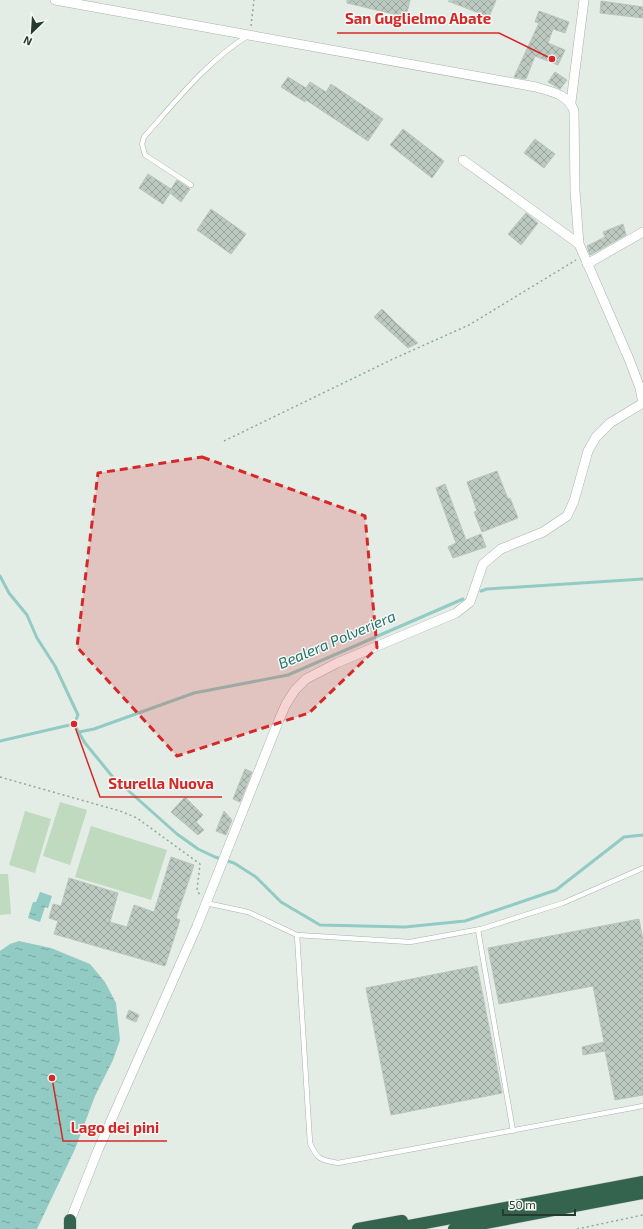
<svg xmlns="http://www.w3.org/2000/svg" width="643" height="1229" font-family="'Exo 2',sans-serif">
	<defs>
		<pattern id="water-ripples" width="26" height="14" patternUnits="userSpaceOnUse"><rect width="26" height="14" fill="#92cac4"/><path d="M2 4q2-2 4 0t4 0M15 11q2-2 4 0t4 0" fill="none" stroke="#77a5a0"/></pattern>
		<pattern id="building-cross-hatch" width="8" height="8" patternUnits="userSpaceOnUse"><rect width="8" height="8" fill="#bcc9c1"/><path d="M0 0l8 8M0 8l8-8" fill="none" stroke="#99a49d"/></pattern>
	</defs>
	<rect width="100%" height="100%" fill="#e4ece6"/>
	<g fill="#bfdabf">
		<path d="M60,802L87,810L70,865L43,856Z"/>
		<path d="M25,811L51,819L35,873L9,865Z"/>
		<path d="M91,826L167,850L151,900L75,877Z"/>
		<path d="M0,874H8L11,914L0,915Z"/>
	</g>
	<g fill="url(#water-ripples)">
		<path d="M40,892L52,896L48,908L45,907L40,922L28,918L33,902H36Z"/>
		<path d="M19,941L51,948L90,964L105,982L116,1003L120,1040L113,1060L95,1096L75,1149L37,1229H0V951L10,944Z"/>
	</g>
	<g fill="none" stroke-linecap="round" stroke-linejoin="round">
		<g stroke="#92cac4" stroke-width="3">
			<path d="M0,576L9,593L27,615L37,638L55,666L78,715L74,724L85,743L112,776L177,834L198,849L215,857L234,863L256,877L281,902L320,925L405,927L465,921L556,890L624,837L643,835"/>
			<path d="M481,591L487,589L643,579"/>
			<path d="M79,732L94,729L194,693L288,675L463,599"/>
			<path d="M0,741L74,724"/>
		</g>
	</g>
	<g fill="url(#building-cross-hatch)" stroke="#b7c5bb">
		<path d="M347,0H410L406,17L347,3Z"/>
		<path d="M466,0H496L489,17L448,1Z"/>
		<path d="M601,1L643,7V18L600,13Z"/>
		<path d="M539,11L569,22L565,33L553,29L548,43L565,50L558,65L535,56L526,79L514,77L539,23L535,22Z"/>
		<path d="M555,72L567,80L560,89L548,82Z"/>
		<path d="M288,77L306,88L310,82L326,92L331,84L383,119L368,141L306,100L305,102L281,87Z"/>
		<path d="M403,129L444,161L432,178L390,145Z"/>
		<path d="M535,139L555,154L544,168L524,153Z"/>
		<path d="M148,174L171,189L177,180L190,189L181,202L170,193L163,204L139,188Z"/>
		<path d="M211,209L246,234L231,254L197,230Z"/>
		<path d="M526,213L538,223L521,245L508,234Z"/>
		<path d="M623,224L626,235L590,255L587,246L605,237L603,232Z"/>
		<path d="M382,309L397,324L418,343L408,348L374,317Z"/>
		<path d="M497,471L508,499L510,498L518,518L482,532L474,512L477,511L467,482Z"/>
		<path d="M445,484L466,540L481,534L486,547L453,558L448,547L456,543L436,488Z"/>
		<path d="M245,769L252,772L240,802L233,799Z"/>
		<path d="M185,797L203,815L196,822L204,830L198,835L171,812Z"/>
		<path d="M224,811L232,820L226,835L216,831Z"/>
		<path d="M171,857L194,865L176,918L180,920L165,966L54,934L58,921L49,918L53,904L61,906L69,878L118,893L110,922L127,927L134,905L154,912Z"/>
		<path d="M639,919L643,940V1095L615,1100L605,1051L583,1055L582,1047L604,1042L593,986L499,1004L488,948Z"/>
		<path d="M477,966L502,1093L391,1115L366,988Z"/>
		<path d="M129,1010L139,1015L136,1022L126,1018Z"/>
	</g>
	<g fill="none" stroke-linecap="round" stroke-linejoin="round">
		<g stroke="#a7b3ab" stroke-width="5.5">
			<g id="lane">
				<path d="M191,185L145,155L142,144L144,137C176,101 207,61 249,35"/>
				<path d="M206,903L248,912L297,935L410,942L481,929L563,903L643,868"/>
				<path d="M478,930L513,1131"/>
				<path d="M297,935L310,1143C317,1159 320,1160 338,1163L643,1106"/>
			</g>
		</g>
		<g stroke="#a7b3ab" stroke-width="10">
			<g id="street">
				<path d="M55,0L536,87C552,92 568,94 574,111L575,191L579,244L629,359L640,388L643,403L610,423L596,437L588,451L574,501L567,516L543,532L501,549L483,564L470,602L456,613L337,663L306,679L295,690L286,704L279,720L197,926L98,1150L68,1226"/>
				<path d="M571,102L584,0"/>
				<path d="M463,160L579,244"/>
				<path d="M587,264L643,232"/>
			</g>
		</g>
		<g stroke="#c2c8c5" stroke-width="13">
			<g id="highway">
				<path d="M70,1229V1220"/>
				<path d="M358,1229L402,1221"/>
				<path d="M393,1229L643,1182"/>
				<path d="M454,1229L643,1193"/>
			</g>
		</g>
		<g stroke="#88ac97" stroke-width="1.5" stroke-dasharray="2 3" stroke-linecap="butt">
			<path d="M251,26L254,0"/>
			<path d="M224,441L393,359L469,325L576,260"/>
			<path d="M0,777L120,811L137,818L200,864L197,890L200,895"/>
			<path d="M577,1229L643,1215"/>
		</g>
		<use href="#lane" stroke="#fff" stroke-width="4.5"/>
		<use href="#street" stroke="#fff" stroke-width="9"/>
		<use href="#highway" stroke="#34644d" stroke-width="12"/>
	</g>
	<path fill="#d62828" fill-opacity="0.2" stroke="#d62828" stroke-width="3" stroke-dasharray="8 5" stroke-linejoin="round" d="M202,457L365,516L377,648L309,713L177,756L77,647L98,473Z"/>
	<g text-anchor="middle" stroke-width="3" stroke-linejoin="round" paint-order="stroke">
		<g font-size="15" font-style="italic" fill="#267169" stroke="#f4f9f5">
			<text transform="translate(337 640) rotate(-23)" y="5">Bealera Polveriera</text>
		</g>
	</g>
	<path fill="none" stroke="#d62828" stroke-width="1.5" d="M552 59L499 33H337M74 724L100 797H222M52 1078L63 1141H167"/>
	<g fill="#d62828" stroke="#f4f9f5" stroke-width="1.5">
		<circle cx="552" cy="59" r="4"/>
		<circle cx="74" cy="724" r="4"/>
		<circle cx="52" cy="1078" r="4"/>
	</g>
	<g font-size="15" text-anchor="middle" font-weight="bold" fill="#d62828" stroke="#f4f9f5" stroke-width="3" stroke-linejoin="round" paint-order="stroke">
		<text x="418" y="24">San Guglielmo Abate</text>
		<text x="161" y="789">Sturella Nuova</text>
		<text x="115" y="1133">Lago dei pini</text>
	</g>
	<g transform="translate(32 32) rotate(205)" stroke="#f4f9f5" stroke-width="3" paint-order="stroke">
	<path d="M0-3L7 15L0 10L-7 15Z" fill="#253b2f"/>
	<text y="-6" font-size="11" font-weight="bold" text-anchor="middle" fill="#253b2f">N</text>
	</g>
	<path d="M503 1209v6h72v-6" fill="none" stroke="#253b2f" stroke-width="2"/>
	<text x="509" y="1209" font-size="12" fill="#253b2f" stroke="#f4f9f5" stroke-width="3" paint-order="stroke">50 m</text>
</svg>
